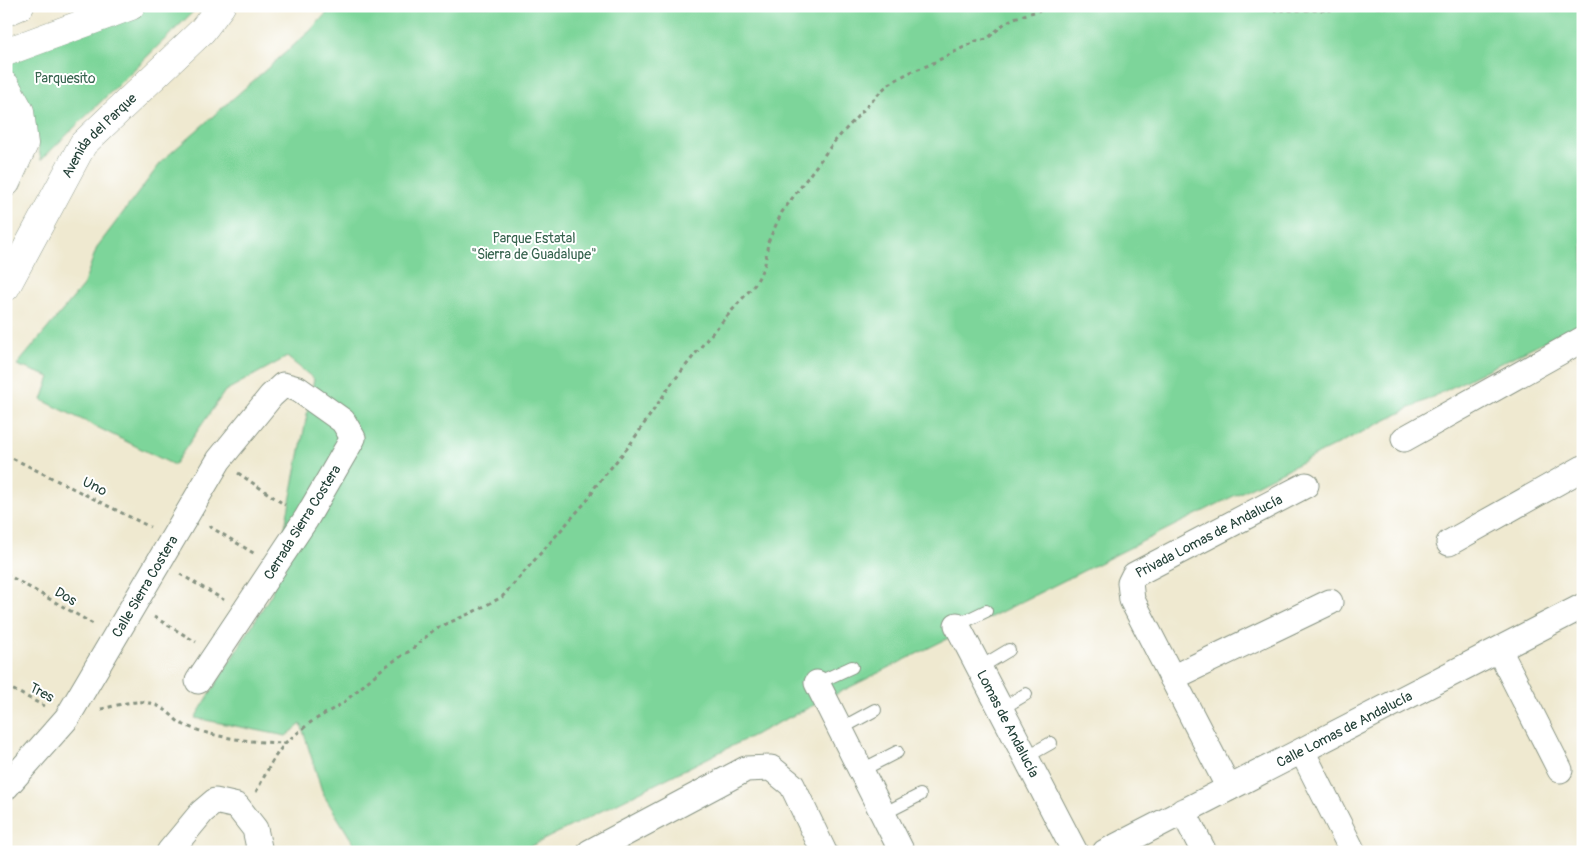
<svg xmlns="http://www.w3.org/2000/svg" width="1589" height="858" font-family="Pangolin,sans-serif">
	<rect width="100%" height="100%" fill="#fff"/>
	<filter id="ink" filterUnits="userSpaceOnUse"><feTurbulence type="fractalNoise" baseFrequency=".02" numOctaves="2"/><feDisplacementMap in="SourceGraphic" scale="10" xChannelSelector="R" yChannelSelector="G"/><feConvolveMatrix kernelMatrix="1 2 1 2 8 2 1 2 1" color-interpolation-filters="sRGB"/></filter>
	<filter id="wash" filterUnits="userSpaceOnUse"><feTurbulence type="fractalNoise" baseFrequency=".0096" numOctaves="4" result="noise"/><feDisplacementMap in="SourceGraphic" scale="20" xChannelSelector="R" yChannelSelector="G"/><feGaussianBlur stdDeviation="1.12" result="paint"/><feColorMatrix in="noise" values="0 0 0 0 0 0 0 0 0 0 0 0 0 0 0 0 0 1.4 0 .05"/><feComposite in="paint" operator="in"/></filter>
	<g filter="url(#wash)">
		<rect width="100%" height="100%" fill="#efe9d0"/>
		<g fill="#7dd59a" stroke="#4e8967">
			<path d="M143,6H199L41,160L30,105L6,70V55Z"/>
			<path d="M333,6H1583V322L519,852H359L323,794L301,724L286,736L195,718L272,593L314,379L287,357L225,391L174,465L42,400L50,377L17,365L83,286L97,247L163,160L310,31Z"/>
		</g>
	</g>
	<g filter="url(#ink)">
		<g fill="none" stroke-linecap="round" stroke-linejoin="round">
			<g stroke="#879382" stroke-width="14">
				<g id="service">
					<path d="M957,625L986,611"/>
					<path d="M979,668L1009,650"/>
					<path d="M817,683L852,667"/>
					<path d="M1001,709L1026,694"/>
					<path d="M840,729L875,710"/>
					<path d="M1026,757L1051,743"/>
					<path d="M862,770L897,752"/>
					<path d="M883,814L920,795"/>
				</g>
			</g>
			<g stroke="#879382" stroke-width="27">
				<g id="minor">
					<path d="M1404,439L1583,339"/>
					<path d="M1449,543L1583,468"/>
					<path id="s1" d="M957,625L1075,852"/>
					<path d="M1499,650L1560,770"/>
					<path d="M1172,678L1330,602"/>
					<path d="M817,683L902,852"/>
					<path d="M1302,751L1353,852"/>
					<path id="s2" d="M6,787L67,718L219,460L271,396L283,385L298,389L343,421L353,438L306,519L198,681"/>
					<path id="s3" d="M1229,788L1132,600L1130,583L1134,575L1306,485"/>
					<path d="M1183,811L1204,852"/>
					<path d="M169,852L202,812L215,801L237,806L255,829L260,852"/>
					<path d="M590,852L746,769L771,768L792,785L824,852"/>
					<path id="s4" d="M1105,852L1583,606"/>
				</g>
			</g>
			<g stroke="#879382" stroke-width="29">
				<g id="tertiary">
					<path d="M6,12L20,6"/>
					<path d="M6,52L131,6"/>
					<path d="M6,86L20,111L24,144L6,183"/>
					<path id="s5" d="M6,287L83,144L202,31L221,6"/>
				</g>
			</g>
			<g stroke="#879382" stroke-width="3" stroke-dasharray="4 4" stroke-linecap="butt">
				<path d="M1209,6L1229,10H1329L1352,7L1407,8L1417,6"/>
				<path d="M6,455L150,527"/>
				<path d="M238,473L285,505"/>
				<path d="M209,526L255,554"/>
				<path d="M6,574L95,625"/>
				<path d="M180,574L224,600"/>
				<path d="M154,617L196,642"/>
				<path d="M6,686L44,706"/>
				<path d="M101,709C116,706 134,699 150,703C157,705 165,709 170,714C174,717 177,722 182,724C213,738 250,742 284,743"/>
				<path d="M256,792L274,758L285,743L311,722L343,703L383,668L411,650L435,629L473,612L502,597L576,513L590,497L595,487L629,446L672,383L708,338L756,283L765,264L768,242L782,212L834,142L881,91L889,84L908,73L929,65L976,41L987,39L1005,23L1014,18L1054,6"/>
			</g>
			<use href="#service" stroke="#fff" stroke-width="12"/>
			<use href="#minor" stroke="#fff" stroke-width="25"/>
			<use href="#tertiary" stroke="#fff" stroke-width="28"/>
		</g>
	</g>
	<g text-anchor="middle" stroke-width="4" stroke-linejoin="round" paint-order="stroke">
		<g font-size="14" fill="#36634e" stroke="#fff">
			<text x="65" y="83">Parquesito</text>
			<text x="534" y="243">Parque Estatal<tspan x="534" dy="16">"Sierra de Guadalupe"</tspan></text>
		</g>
		<g font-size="14" fill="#1f3d34" stroke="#fff">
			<text dy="5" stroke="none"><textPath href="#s5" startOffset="179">Avenida del Parque</textPath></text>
			<text transform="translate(95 486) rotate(26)" y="5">Uno</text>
			<text transform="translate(302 522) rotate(-58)" y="5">Cerrada Sierra Costera</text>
			<text dy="5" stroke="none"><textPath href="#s3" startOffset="322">Privada Lomas de Andalucía</textPath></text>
			<text dy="5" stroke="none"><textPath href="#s2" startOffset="245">Calle Sierra Costera</textPath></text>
			<text transform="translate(66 596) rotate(30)" y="5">Dos</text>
			<text transform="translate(42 692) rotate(28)" y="5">Tres</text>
			<text dy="5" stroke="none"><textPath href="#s1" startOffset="111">Lomas de Andalucía</textPath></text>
			<text dy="5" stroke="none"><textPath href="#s4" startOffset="269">Calle Lomas de Andalucía</textPath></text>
		</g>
	</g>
	<rect width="1589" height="858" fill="none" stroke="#fff" stroke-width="25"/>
</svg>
